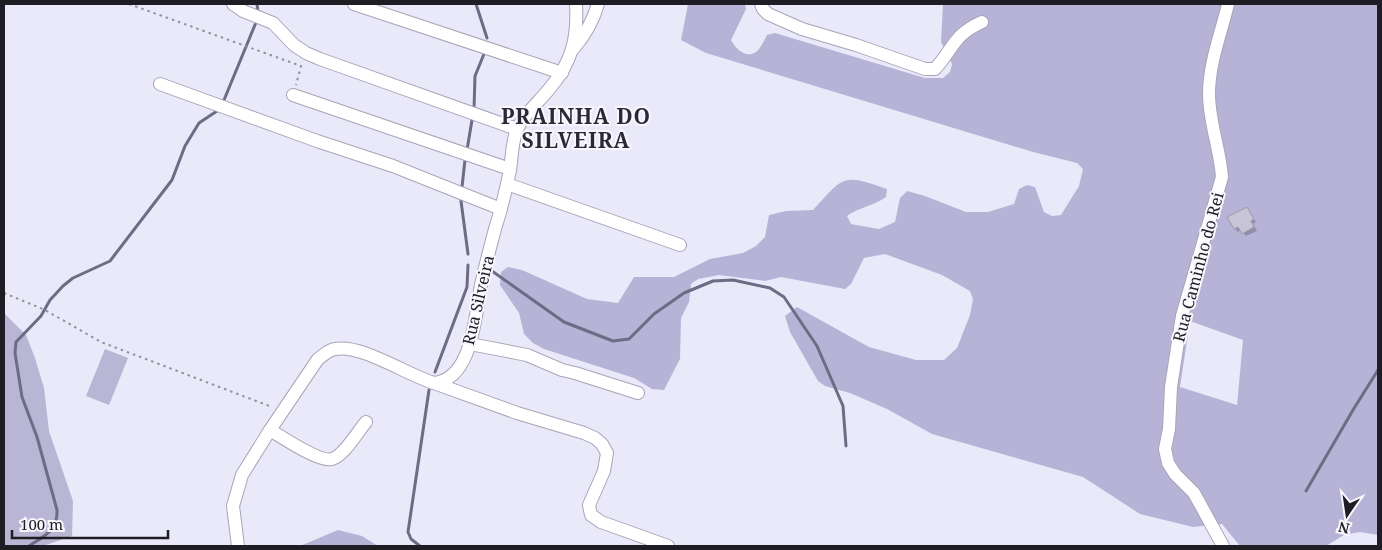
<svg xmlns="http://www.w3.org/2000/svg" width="1382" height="550" font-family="'Noto Serif',serif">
	<rect width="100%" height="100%" fill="#eae9fa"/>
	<g fill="#b9b5d5">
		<path d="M4,313L26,335L35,358L44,388L49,431L73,501L72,536L43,546H4Z"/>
		<path d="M105,349L128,358L109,405L86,396Z"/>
	</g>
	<g fill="#b7b3d6" fill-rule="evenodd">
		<path d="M688,4H745L746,9L731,40C736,50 749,61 759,49C762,45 765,39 767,35L775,33L925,78H943L950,72L952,64L941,42L943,4H1378V535L1360,532L1344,535L1326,546H1240L1222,524L1193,527L1140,514L1083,477L932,434L887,409L850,393L825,386L818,381L790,332L785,316L797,307L869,347L916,360H944L957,348L970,315L973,299L970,291L942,275L885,254L864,258L851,284L845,289L781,277L765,281L719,275L698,279L691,284L689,302L681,318L680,359L664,390L652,389L634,378L544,349L533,343L524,334L519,313L500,285L501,272L508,267L522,270L587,299L618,303L634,277H674L710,259L743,253L756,246L765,237L769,215L786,211L813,210C844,176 842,173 887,189L886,197C874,206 859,207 847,216L851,224L879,229L895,222L900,198L907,191L925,196L966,212H988L1014,204L1019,189L1027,185L1035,187L1044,212L1052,216L1061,215L1079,186L1083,169L1077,163L1033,152L706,53L681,40ZM1190,321L1243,340L1237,405L1180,387Z"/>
		<path d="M338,530L362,536L378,546H300Z"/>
	</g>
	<path fill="#0003" d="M1247,208L1256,222L1253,224L1257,231L1246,236L1241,230L1238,232L1235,229L1229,218Z"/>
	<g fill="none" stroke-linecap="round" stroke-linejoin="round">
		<g stroke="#6e6b84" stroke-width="3">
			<path d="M257,4L258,12"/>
			<path d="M476,4L487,38"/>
			<path d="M224,100L257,20"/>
			<path d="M474,109L475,76L484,54"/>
			<path d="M467,150L472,120"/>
			<path d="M462,187L465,160"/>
			<path d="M461,201L468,254"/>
			<path d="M492,271L564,322L613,341L629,339L654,314L684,293L713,281L733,280L770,288L784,297L817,346L843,406L846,446"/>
			<path d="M435,372L467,287L468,265"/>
			<path d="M1306,491L1353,410L1378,370"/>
			<path d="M29,546C44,536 58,531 57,510L37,437L22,397L15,353L16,342L41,316L50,300L63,286L73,278L110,261L172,180L185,146L199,123L217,111"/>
			<path d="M420,546L411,539L408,532L429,390"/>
		</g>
	</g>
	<path fill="#c6c4d5" stroke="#9b99a9" d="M1247,207L1254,219L1251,221L1254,227L1242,234L1238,227L1234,229L1227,217Z"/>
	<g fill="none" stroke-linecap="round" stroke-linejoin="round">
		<g stroke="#a7a5b6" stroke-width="14">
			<g id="minor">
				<path d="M233,4L243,11L273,23L294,45L306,53L320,59L517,129"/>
				<path d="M354,4L562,73"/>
				<path d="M761,4L763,9L768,14L802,29L856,45L925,69H935C954,48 953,35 982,22"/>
				<path d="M574,48C586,34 593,21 598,4"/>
				<path d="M160,84L317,141L393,166L501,209"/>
				<path d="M293,95L510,169"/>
				<path d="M507,184L680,245"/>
				<path d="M470,344L527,355L562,370L575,373L638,393"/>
				<path d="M434,383L517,413L584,433L595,438L602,444L607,453L604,471L589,505L591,515L601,522L668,546"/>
				<path d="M270,430C282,437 320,463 332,459C344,456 358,431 366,422"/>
				<path d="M238,546L233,506L242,475L270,430L318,359C324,355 328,350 335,349C362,344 407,375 434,383C473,379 475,315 481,285C485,266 490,248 495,229C501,210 506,190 510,170C512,157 512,141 517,129C525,113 539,102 550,88C572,62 578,38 576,4"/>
				<path d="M1223,546L1194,493L1175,474L1168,463L1165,449L1169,429L1171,387L1182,316L1222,177C1220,149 1209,122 1209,94C1209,63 1221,34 1228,4"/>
			</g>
		</g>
		<g stroke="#91909d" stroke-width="2" stroke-dasharray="2.5 4" stroke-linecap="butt">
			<path d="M129,4L301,66L296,85"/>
			<path d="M4,293L45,310L101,342L272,407"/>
		</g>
		<use href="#minor" stroke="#fff" stroke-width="12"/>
	</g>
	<g text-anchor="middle" stroke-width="4" stroke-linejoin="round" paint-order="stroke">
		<g font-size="16" fill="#1e1d23" stroke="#f8f7fe">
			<text transform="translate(1198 267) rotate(-75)" y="6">Rua Caminho do Rei</text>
			<text transform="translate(478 300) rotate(-77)" y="6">Rua Silveira</text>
		</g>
		<g font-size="21" font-weight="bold" letter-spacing="1" fill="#2a2936" stroke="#f8f7fe">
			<text x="576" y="124">PRAINHA DO<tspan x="576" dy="24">SILVEIRA</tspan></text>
		</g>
	</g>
	<rect width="1382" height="550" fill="none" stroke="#1e1d23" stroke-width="10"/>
	<g transform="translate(1347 515) rotate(193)" stroke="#f8f7fe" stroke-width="4" paint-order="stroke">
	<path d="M0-4L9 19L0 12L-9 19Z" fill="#1e1d23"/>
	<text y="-8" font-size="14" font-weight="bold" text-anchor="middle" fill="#1e1d23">N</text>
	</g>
	<path d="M12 530v8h156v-8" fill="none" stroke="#1e1d23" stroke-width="2.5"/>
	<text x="20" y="530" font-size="15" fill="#1e1d23" stroke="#f8f7fe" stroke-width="4" paint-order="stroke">100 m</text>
</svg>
